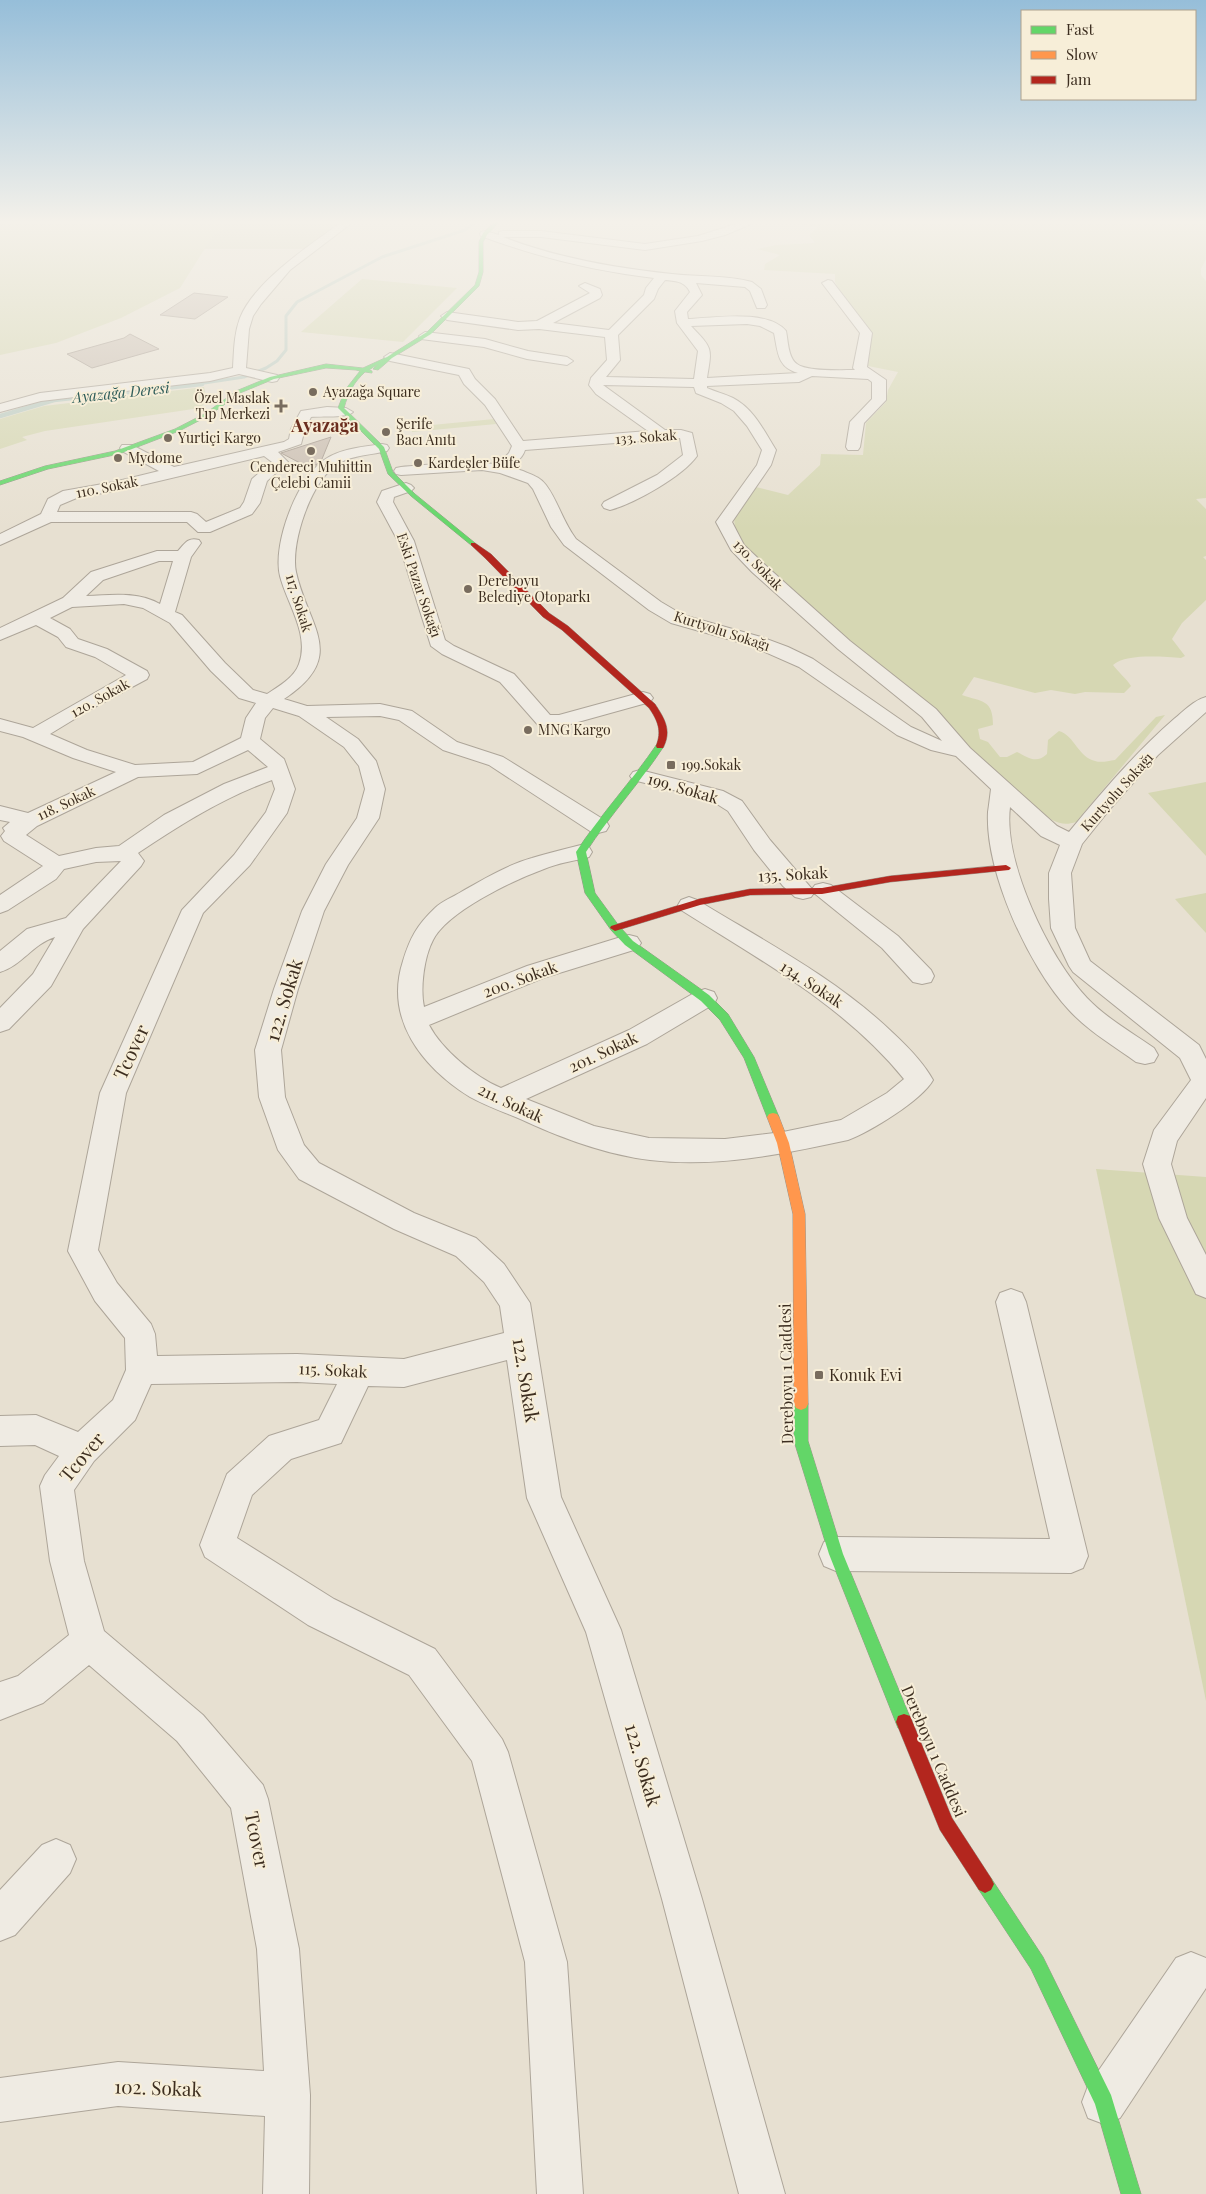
<svg xmlns="http://www.w3.org/2000/svg" width="1206" height="2194" font-family="'Playfair Display',serif">
	<rect width="100%" height="100%" fill="#e7e0d1"/>
	<g fill="#d6d7b3">
		<path d="M0,222H225L224,229L214,234L180,288L121,318L56,343L0,355Z"/>
		<path d="M799,222H1206V259L1201,269V275L1206,281V498L1196,499L1206,509V556L1203,557L1206,560V600L1182,623L1172,639L1185,656L1181,658C1165,657 1126,653 1113,665C1118,672 1126,678 1131,686L1124,693L1085,692L1075,694L1051,690L1035,693L974,677L962,695C982,702 993,699 993,725L978,729L980,739L988,742L1000,757H1007L1017,752C1029,758 1036,764 1047,754L1048,740L1059,731C1075,736 1078,757 1095,761C1101,763 1108,761 1115,760L1156,717L1165,715L1076,822C1067,825 1060,824 1052,820L1008,785L745,546L735,528L734,518L756,487L788,495L820,465L821,454L863,455L866,423L886,402L888,390L898,372L868,366L871,335L841,293L835,282V274L764,270L765,264L780,255L757,249L777,245L815,243L809,235L818,227L798,224Z"/>
		<path d="M362,279L457,288L403,342L301,332Z"/>
		<path d="M204,387L207,401L200,408L45,431L22,437L27,440L0,449V419L44,406Z"/>
		<path d="M494,419L496,424L412,432L411,427Z"/>
		<path d="M1206,782V856L1148,793Z"/>
		<path d="M1206,893V933L1175,899Z"/>
		<path d="M1096,1169L1206,1177V1701Z"/>
	</g>
	<path fill="#d1d1b3" d="M225,222H342L321,239L304,249H204L214,234L224,229Z"/>
	<g fill="none" stroke-linecap="round" stroke-linejoin="round">
		<path stroke="#bcccc2" stroke-width="3" d="M191,385L244,377L266,368L277,361L286,350V316L297,302L382,257L465,230L476,222"/>
		<path stroke="#bcccc2" stroke-width="4.5" d="M0,416L54,400L202,384"/>
	</g>
	<g fill="#cbbfb2" stroke="#a89c90">
		<path d="M194,293L228,297L195,319L160,315Z"/>
		<path d="M130,334L159,349L92,368L67,354L124,338Z"/>
		<path d="M331,437L322,459L316,465L302,464L281,453Z"/>
	</g>
	<g fill="none" stroke-linecap="round" stroke-linejoin="round">
		<g stroke="#ada599" stroke-width="2">
			<g id="street">
				<path d="M342,222H353L290,270L261,304L253,316L249,329L246,368L277,375L279,378L277,381L272,382L239,374L210,381L41,401L0,412V404L40,393L210,373L233,368C234,351 234,334 240,318C254,282 311,244 342,222Z"/>
				<path d="M742,222H756L725,235L702,241L645,250L541,237H503C557,258 615,268 672,274C698,277 727,275 752,282L761,289L767,305L765,308H757L750,291L745,287L696,283L702,295L687,312L688,319C714,318 768,309 786,331C788,340 788,358 797,364C807,372 842,370 855,370L853,368L860,333L822,283L828,280L832,281L872,333L867,367L886,380V400L864,423L860,447L858,450H848L846,447L850,422L872,399V382L868,379L812,376L799,382L707,386V388C716,392 725,394 733,398C754,409 764,431 776,450L771,465L732,522L744,545L764,564L850,641L936,709L970,748L1057,826L1069,832C1102,792 1135,753 1174,719C1184,711 1194,700 1206,697V712L1158,755L1110,809L1082,844L1071,873L1075,928L1090,961L1199,1045L1206,1059V1098L1177,1141L1171,1164L1187,1218L1206,1255V1298L1196,1294L1159,1218L1143,1164L1154,1130L1191,1080L1180,1058L1073,972L1069,966L1051,928L1049,899V873L1060,845L1041,836L1010,807C1003,862 1049,958 1087,998C1106,1018 1131,1032 1154,1048L1158,1055L1154,1062L1145,1064L1136,1062C1114,1046 1088,1031 1069,1010C1029,967 985,872 988,812C989,805 990,797 991,789L956,756L931,750L897,735L799,667L749,645L671,623L649,610L564,545L551,527L533,489L528,483L500,473L482,470L401,475L396,474L394,471L396,468L401,467C442,464 484,457 523,471C532,475 540,477 546,485C558,501 563,522 576,539L661,602L683,615L761,637L788,647L813,659L911,727L942,741L922,717L838,649L752,572L731,550L716,522L757,465L762,450L747,426L734,411L721,403L696,393L694,387L603,385L665,430H681L692,433L697,456C683,476 634,504 610,510L604,508L602,505L604,502L657,475L683,455L680,438L525,450C522,459 515,465 505,462L503,459L509,453L512,446L485,405L464,384L459,375L390,361L384,357L390,353L469,369L475,379L495,399L523,441L648,431L596,394L589,385L591,378L607,360L605,337L539,329L518,330L447,320L441,316L447,312L518,322L537,321L590,293L579,286L585,283L600,289L602,295L600,298L553,323L609,330L644,295L646,288L654,278C594,271 537,257 481,236L480,234L481,232L485,231L499,235V232L503,231H541L645,244L698,236ZM665,280C675,281 685,281 690,292L675,311L677,323L698,351L694,379L606,377L620,360L618,335L654,299L658,289ZM747,324L760,326L774,333C778,352 777,367 798,373L707,378C712,347 713,349 691,326Z"/>
				<path d="M425,332L485,339L528,351L567,357L573,361L567,365L527,359L484,347L421,339L419,336Z"/>
				<path d="M327,407L346,408L353,412C347,418 321,416 311,417L305,429L301,444L278,452L288,462L267,481L260,503L252,514L210,532H198L187,522H51L0,545V534L41,514L48,499L63,491L114,482L159,471L122,451L120,448L122,445H132L174,467L284,442L289,439L291,429L301,411ZM264,456L272,462L252,479L244,502L240,508L206,522L197,514L191,512H57L60,505L79,497L121,490Z"/>
				<path d="M382,444L387,445L389,448L387,451C371,455 354,455 339,463C312,478 290,543 296,572C308,627 349,656 284,699L307,706L380,704L412,711L457,742L503,757L606,821L609,826L606,831L598,833L590,831L489,765L443,750L399,720L380,716L326,717L358,739L376,761L385,789L379,818L348,865L324,911L298,989L281,1050L285,1097L304,1145L319,1163L414,1213L476,1238L504,1264L530,1303L561,1497L621,1630L702,1899L785,2194H739L662,1899L586,1632L527,1498L507,1360L404,1387L368,1386L341,1443L291,1459L252,1495L237,1538L334,1599L435,1649L502,1739L508,1752L567,1962L583,2194H537L525,1962L472,1761L409,1675L308,1625L205,1557L200,1545L227,1474L269,1436L319,1420L337,1384L297,1382L151,1384L135,1420L94,1461L74,1490L84,1561L104,1631L203,1715L263,1785L268,1799L299,1949L310,2095L309,2194H263L265,2116L118,2106L0,2122V2078L118,2062L264,2071L257,1949L231,1808L177,1741L89,1665L43,1703L0,1720V1682L18,1676L69,1635L50,1561L40,1486L45,1475L59,1456L35,1445L0,1446V1416L36,1415L78,1432L113,1400L126,1370L125,1338L95,1301L68,1251L100,1093L182,910L234,855L266,812L275,789L272,780C223,798 181,824 138,853L144,861L141,866L83,929L51,986L9,1029L0,1032V1008L33,974L55,937C33,944 21,966 0,972V951L27,929L66,918L121,861L96,862L64,869L56,879L8,910L0,913V895L43,866L4,841L1,836L5,831L3,828L10,822L0,820V806L28,813L116,772L73,758L23,737L0,731V719L33,728L126,675L95,657L66,647L58,637L36,625L0,640V628L63,598L91,572L157,551H178C185,543 188,537 199,540L201,543L191,557L175,612L182,615L225,663L253,690L267,694C279,686 294,678 299,664C310,634 287,604 280,576C272,544 298,475 327,458C343,448 364,447 382,444ZM159,561H173L160,604C137,591 111,595 86,596L103,580ZM124,604L143,608L170,623L211,671L239,698L256,703L246,718L241,738L193,762L135,765L87,750L50,734L91,709L147,679L149,675L147,671L107,649L78,639L70,629L50,618L72,607ZM273,708L299,716L344,747L359,766L365,789L357,818L326,864L302,911L274,989L255,1050L259,1097L278,1150L299,1179L394,1229L456,1256L484,1282L500,1306L504,1333L404,1359L297,1354L157,1356L155,1334L151,1324L117,1283L98,1250L126,1093L203,913L250,865L287,813L295,789L284,759L260,739L265,718ZM248,750L268,767L224,784L164,815L119,846L96,848L59,856L26,835L37,826L138,777L197,774Z"/>
				<path d="M406,483L411,485L414,488L411,491L394,497L393,502L414,541L445,640L454,646L514,674L550,715H559L643,692L650,694L653,698L650,702L560,727L538,725L500,682L442,654L431,646L398,541L377,502L382,491Z"/>
				<path d="M640,770L723,791L742,801L770,840L812,889L815,885L823,883L831,885L898,936L931,970L934,976L931,982L922,984L913,982L882,948L814,893L811,897L803,899L795,897L783,886L754,850L728,811L709,799L633,780L630,776L633,772Z"/>
				<path d="M581,845L589,847L592,852L589,857C574,861 558,863 544,869C514,880 448,911 433,940C424,957 420,988 424,1007L527,966L621,937L629,935L637,937L641,943L637,949L543,978L429,1025C442,1050 475,1077 501,1088L629,1030L696,992L705,989L714,992L717,998L714,1004L647,1044L526,1099L594,1126L649,1138L725,1139L783,1132L841,1120L887,1093L904,1079C844,1005 760,960 681,910L678,905L681,900L689,897L697,900C764,941 836,978 893,1033C908,1047 923,1062 933,1080C922,1100 870,1132 848,1140C783,1154 717,1168 650,1160C609,1155 564,1139 527,1122C507,1113 488,1107 470,1097C422,1067 384,1019 403,961C410,938 417,925 435,908C442,901 453,897 461,892C484,879 507,865 532,858C548,853 565,849 581,845Z"/>
				<path d="M1011,1289L1022,1293L1026,1302L1088,1556L1083,1568L1071,1573L836,1571L824,1566L819,1554L824,1542L836,1537L1050,1539L996,1302L1000,1293Z"/>
				<path d="M56,1839L70,1845L76,1859L70,1873L15,1935L0,1941V1890L42,1845Z"/>
				<path d="M1191,1952L1206,1958V1988L1120,2118L1104,2124L1088,2118L1082,2102L1088,2086L1176,1958Z"/>
			</g>
		</g>
		<g stroke="#9c958a" stroke-width="1">
			<g id="fast">
				<path d="M495,222H499L487,235L483,242V272L479,286L431,334L392,358L378,370L373,369L378,364L369,370L372,371V373L365,372C354,382 348,393 344,408L384,447L393,472L415,494L475,543V545H471L411,496L388,474L379,449L338,408L345,390L360,371L356,370L326,368L274,379L240,393L210,415L179,431L119,454L48,469L0,485V481L45,466L115,451L175,429L206,413L236,391L270,377L326,364L363,368L387,357L427,332L475,285L479,272V242L483,233Z"/>
				<path d="M660,743L664,746C640,783 610,815 586,852L595,893L619,926L633,941L709,995L728,1014L754,1057L779,1117L777,1120H769L767,1117L744,1058L720,1020L701,1001L625,945L611,930L585,893L576,852C601,814 632,781 657,744Z"/>
				<path d="M801,1398L806,1400L808,1404V1441L843,1554L912,1722L910,1728L904,1730L898,1728L829,1554L794,1441V1404L796,1400Z"/>
				<path d="M985,1875L991,1878L1043,1957L1111,2095L1141,2194H1121L1095,2104L1031,1969L979,1890L976,1884L979,1878Z"/>
			</g>
		</g>
		<g stroke="#9c958a" stroke-width="1">
			<path id="slow" d="M773,1113L777,1114L779,1117L789,1143L805,1214L808,1404L806,1408L801,1410L796,1408L794,1404L793,1214L777,1143L767,1117L769,1114Z"/>
		</g>
		<g stroke="#9c958a" stroke-width="1">
			<g id="jam">
				<path d="M471,543H475L491,554L549,613L568,626L655,704C665,719 672,731 663,748H657L656,746C662,731 658,721 649,708L562,630L543,617L485,558L471,545Z"/>
				<path d="M1006,865L1011,868L1009,870L890,882L822,894L750,895L700,905L615,931L610,928L611,926L699,899L750,889L822,888L890,876Z"/>
				<path d="M904,1714L910,1716L952,1818L991,1878L994,1884L991,1890L985,1893L979,1890L940,1830L896,1722L898,1716Z"/>
			</g>
		</g>
		<use href="#street" fill="#efebe3" fill-rule="evenodd"/>
		<use href="#fast" fill="#63d668" fill-rule="evenodd"/>
		<use href="#slow" fill="#ff974d" fill-rule="evenodd"/>
		<use href="#jam" fill="#b3261e" fill-rule="evenodd"/>
	</g>
	<linearGradient id="sky" x2="0" y2="1"><stop stop-color="#96bed9"/><stop offset="0.42" stop-color="#f4f1ea"/><stop offset="1" stop-color="#f4f1ea" stop-opacity="0"/></linearGradient>
	<rect width="1206" height="529" fill="url(#sky)"/>
	<g fill="#786c5e" stroke="#f7eed8" stroke-width="2">
		<circle cx="313" cy="392" r="5"/>
		<path d="M278.5 398.5h5v5h5v5h-5v5h-5v-5h-5v-5h5z"/>
		<circle cx="386" cy="432" r="5"/>
		<circle cx="168" cy="438" r="5"/>
		<circle cx="311" cy="451" r="5"/>
		<circle cx="118" cy="458" r="5"/>
		<circle cx="418" cy="463" r="5"/>
		<circle cx="468" cy="589" r="5"/>
		<circle cx="528" cy="730" r="5"/>
		<rect x="666" y="760" width="10" height="10" rx="2.5"/>
		<rect x="814" y="1370" width="10" height="10" rx="2.5"/>
	</g>
	<g text-anchor="middle" stroke-width="4" stroke-linejoin="round" paint-order="stroke">
		<g font-size="14" fill="#3d2e20" stroke="#f7eed8" text-anchor="start">
			<text x="323" y="397">Ayazağa Square</text>
			<text x="270" y="403" text-anchor="end">Özel Maslak<tspan x="270" dy="16">Tıp Merkezi</tspan></text>
			<text x="396" y="429">Şerife<tspan x="396" dy="16">Bacı Anıtı</tspan></text>
			<text x="178" y="443">Yurtiçi Kargo</text>
			<text x="128" y="463">Mydome</text>
			<text x="428" y="468">Kardeşler Büfe</text>
			<text x="311" y="472" text-anchor="middle">Cendereci Muhittin<tspan x="311" dy="16">Çelebi Camii</tspan></text>
			<text x="478" y="586">Dereboyu<tspan x="478" dy="16">Belediye Otoparkı</tspan></text>
			<text x="538" y="735">MNG Kargo</text>
			<text x="681" y="770">199.Sokak</text>
		</g>
		<g font-size="14" fill="#3d2e20" stroke="#f7eed8">
			<text transform="translate(646 437) rotate(-4)" y="5">133. Sokak</text>
			<text transform="translate(107 487) rotate(-11)" y="5">110. Sokak</text>
			<text transform="translate(758 565) rotate(46)" y="5">130. Sokak</text>
			<text transform="translate(419 585) rotate(71)" y="5">Eski Pazar Sokağı</text>
			<text transform="translate(299 603) rotate(73)" y="5">117. Sokak</text>
			<text transform="translate(722 631) rotate(18)" y="5">Kurtyolu Sokağı</text>
			<text transform="translate(100 698) rotate(-29)" y="5">120. Sokak</text>
			<text transform="translate(1117 792) rotate(-48)" y="5">Kurtyolu Sokağı</text>
			<text transform="translate(66 803) rotate(-25)" y="5">118. Sokak</text>
		</g>
		<g font-size="15" font-style="italic" fill="#2f5d5a" stroke="#f7eed8">
			<text transform="translate(121 393) rotate(-6)" y="5">Ayazağa Deresi</text>
		</g>
		<g font-size="16" fill="#3d2e20" stroke="#f7eed8">
			<text transform="translate(683 788) rotate(16)" y="6">199. Sokak</text>
			<text transform="translate(793 874) rotate(-3)" y="6">135. Sokak</text>
			<text transform="translate(520 979) rotate(-20)" y="6">200. Sokak</text>
			<text transform="translate(812 984) rotate(33)" y="6">134. Sokak</text>
			<text transform="translate(603 1052) rotate(-25)" y="6">201. Sokak</text>
			<text transform="translate(511 1103) rotate(25)" y="6">211. Sokak</text>
			<text transform="translate(333 1370) rotate(3)" y="6">115. Sokak</text>
			<text transform="translate(786 1374) rotate(-91)" y="6">Dereboyu 1 Caddesi</text>
			<text transform="translate(934 1751) rotate(67)" y="6">Dereboyu 1 Caddesi</text>
		</g>
		<g font-size="16" fill="#3d2e20" stroke="#f7eed8" text-anchor="start">
			<text x="829" y="1381">Konuk Evi</text>
		</g>
		<g font-size="18" font-weight="bold" fill="#6b2e1e" stroke="#f7eed8">
			<text x="325" y="432">Ayazağa</text>
		</g>
		<g font-size="19" fill="#3d2e20" stroke="#f7eed8">
			<text transform="translate(284 1000) rotate(-73)" y="7">122. Sokak</text>
			<text transform="translate(131 1052) rotate(-65)" y="7">Tcover</text>
			<text transform="translate(526 1380) rotate(81)" y="7">122. Sokak</text>
			<text transform="translate(82 1457) rotate(-50)" y="7">Tcover</text>
			<text transform="translate(643 1765) rotate(74)" y="7">122. Sokak</text>
			<text transform="translate(257 1840) rotate(79)" y="7">Tcover</text>
			<text transform="translate(158 2088) rotate(2)" y="7">102. Sokak</text>
		</g>
	</g>
	<rect x="1021" y="10" width="175" height="90" fill="#f7eed8" stroke="#ada18e"/>
	<rect x="1031" y="26" width="25" height="8" fill="#63d668" stroke="#ada18e"/>
	<text x="1066" y="35" font-size="15" fill="#3d2e20">Fast</text>
	<rect x="1031" y="51" width="25" height="8" fill="#ff974d" stroke="#ada18e"/>
	<text x="1066" y="60" font-size="15" fill="#3d2e20">Slow</text>
	<rect x="1031" y="76" width="25" height="8" fill="#b3261e" stroke="#ada18e"/>
	<text x="1066" y="85" font-size="15" fill="#3d2e20">Jam</text>
</svg>
